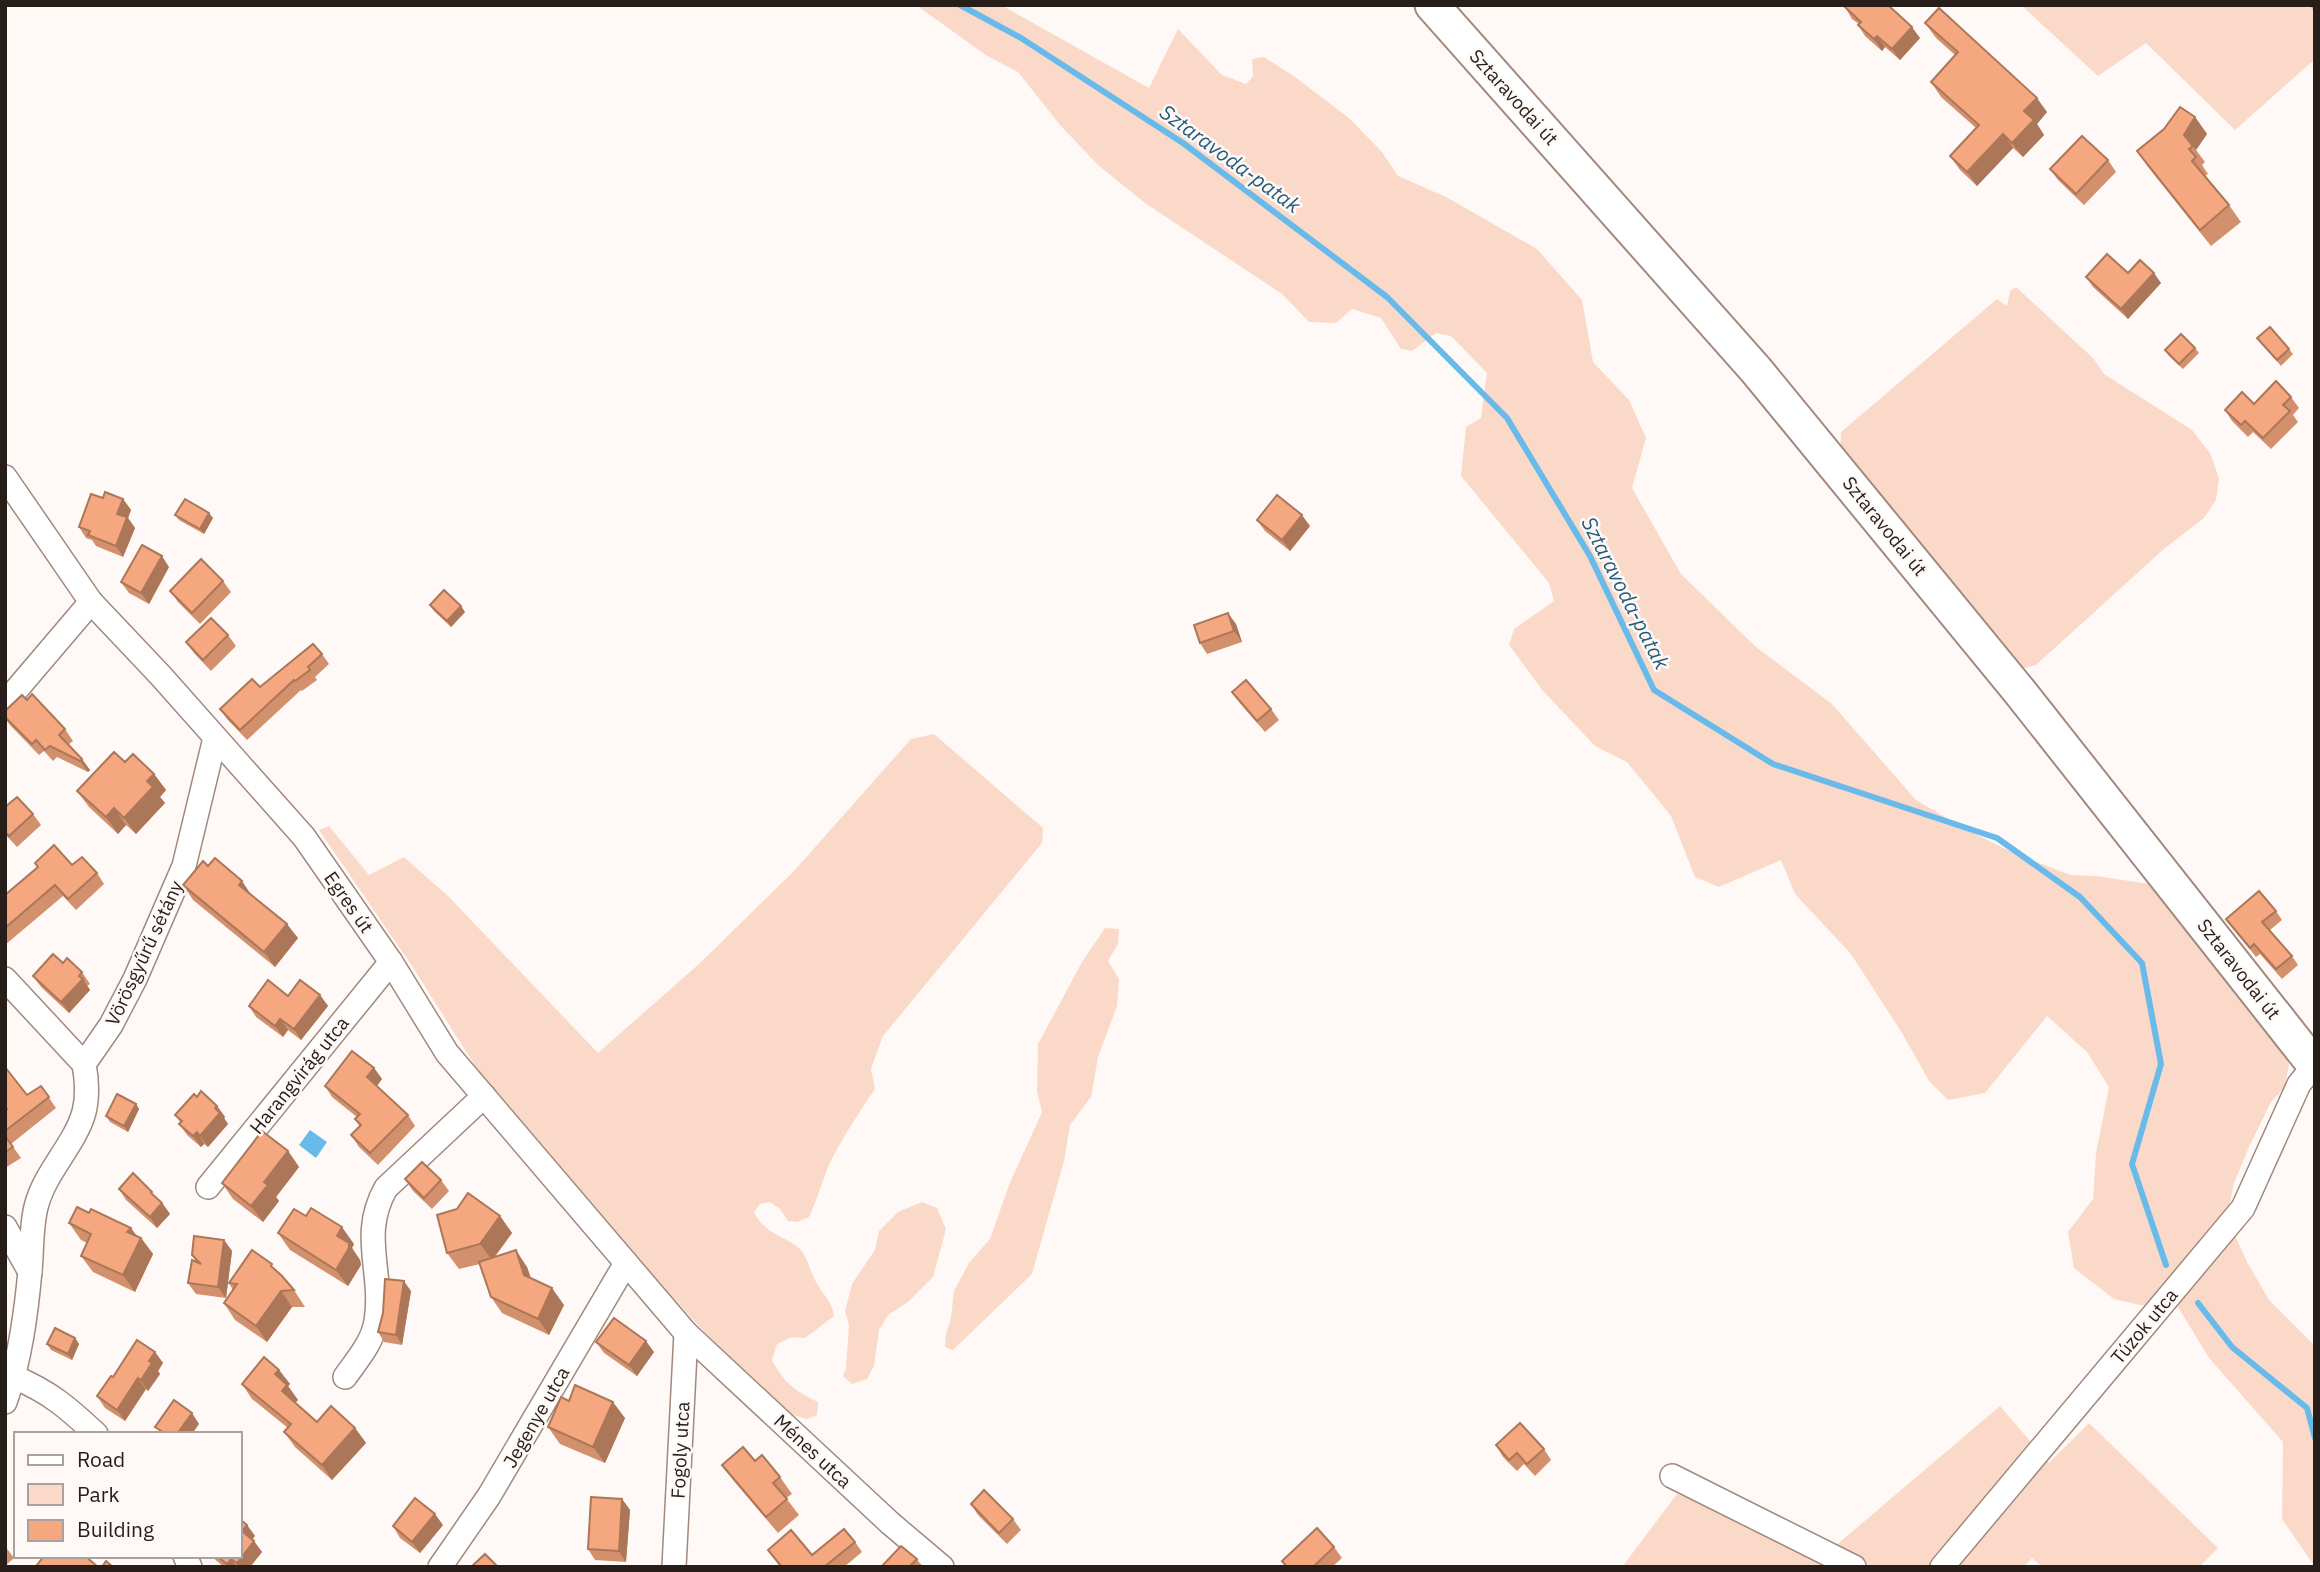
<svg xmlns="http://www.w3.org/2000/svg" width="2320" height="1572" font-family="'IBM Plex Sans',sans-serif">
	<rect width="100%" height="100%" fill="#fef9f6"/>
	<g fill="#fbd9c8">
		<path d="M916,5H1001L1149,88L1178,29L1222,75L1246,84L1253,76L1252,59L1264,57L1295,77L1349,118L1382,152L1398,176L1446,197L1537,249L1582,300L1593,362L1629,400L1646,438L1632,488L1681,574L1756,647L1832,704L1916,800L1971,832L2018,855L2071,875L2097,876L2149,884L2290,1058L2285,1087L2271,1102L2249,1147L2234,1183L2227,1218L2247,1262L2269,1300L2315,1346V1567L2282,1519L2283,1442L2209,1358L2178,1307L2140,1305L2114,1299L2074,1268L2068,1232L2093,1199L2096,1153L2109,1087L2087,1052L2047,1016L1985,1093L1948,1100L1929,1081L1902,1033L1851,954L1795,894L1781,860L1719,887L1695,877L1671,816L1627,762L1595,746L1543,691L1509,645L1514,629L1554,601L1549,583L1461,476L1466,427L1481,418L1487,373L1451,336L1436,333L1412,351L1401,349L1381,318L1352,309L1336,323L1309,322L1282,294L1145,203L1098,165L1060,125L1018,72L987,56Z"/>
		<path d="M2021,5H2315V59L2235,130L2146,43L2098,76Z"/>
		<path d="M2016,287L2094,359L2104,374L2192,430L2210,453L2219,478L2216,500L2204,518L2165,548L2036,665L2021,669L1840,450L1841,432L1997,299L2007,306L2010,291Z"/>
		<path d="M934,734L1043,828L1042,843L883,1036L871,1069L875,1089C858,1114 842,1138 829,1165C822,1182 817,1200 809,1217L797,1222L788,1221L780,1209L770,1202L760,1204L754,1212C764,1232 778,1234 795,1245C807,1253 808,1266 814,1278C820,1292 832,1300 834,1316L805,1338L792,1337L777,1344L772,1360C784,1383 795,1391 818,1402L817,1415L807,1419L793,1415L753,1381L711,1339L617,1237L491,1091L412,966L319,830L329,826L369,875L404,857L448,896L598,1053L700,963L794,871L911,739Z"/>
		<path d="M1105,928L1119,929L1118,944L1108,961L1119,979L1117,1006L1098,1057L1091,1097L1070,1125L1064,1161L1032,1274L953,1350L945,1347L946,1334L951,1318L954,1291L969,1263L990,1239L1009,1185L1042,1112L1037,1091L1038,1044L1082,962Z"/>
		<path d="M922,1202L937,1208L946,1229L933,1277L908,1302L888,1315L879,1330L874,1366L867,1379L852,1384L843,1376L846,1368L849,1325L845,1311L852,1284L875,1250L879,1231L898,1212Z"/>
		<path d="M2000,1406L2049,1463L2089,1423L2218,1548L2199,1567H2042L2032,1558L2024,1567H1622L1677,1494L1834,1547Z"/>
	</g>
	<path fill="#68baeb" d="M310,1130L327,1142L316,1158L299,1145Z"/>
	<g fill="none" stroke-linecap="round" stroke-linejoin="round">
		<g stroke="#68baeb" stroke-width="6">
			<path d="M960,5L1021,38L1183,143L1387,297L1507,418L1590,556L1654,690L1773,764L1997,838L2080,897L2142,963L2161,1064L2132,1164L2166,1265"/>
			<path d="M2313,5L2315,7"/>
			<path d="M2198,1303L2232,1347L2307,1408L2315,1438"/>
		</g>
		<g stroke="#a1897d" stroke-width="26">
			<g id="street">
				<path d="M5,477L91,602L161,676L304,837L391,962L447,1053L686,1333L890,1523L942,1567"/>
				<path d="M5,703L91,602"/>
				<path d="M5,979L84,1064"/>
				<path d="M208,1187L391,962"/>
				<path d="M5,1227L30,1272"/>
				<path d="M14,1377C50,1392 68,1408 96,1434"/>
				<path d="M345,1377C357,1360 373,1342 376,1321C384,1272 359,1235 386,1188L484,1096"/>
				<path d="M5,1402C20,1361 26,1314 30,1271C32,1250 31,1227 36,1207C45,1171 75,1145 84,1112C88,1096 87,1080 84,1064L111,1025L135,979L184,866L215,738"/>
				<path d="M1672,1476L1854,1567"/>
				<path d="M185,1556L190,1567"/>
				<path d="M440,1567L489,1496L626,1263"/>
				<path d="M674,1567L686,1333"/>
				<path d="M1942,1567L2243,1208L2299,1084L2314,1066"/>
			</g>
		</g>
		<g stroke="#a1897d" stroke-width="37">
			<path id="secondary" d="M1432,5L1756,370L2020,692L2315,1066"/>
		</g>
		<use href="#street" stroke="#fff" stroke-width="23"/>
		<use href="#secondary" stroke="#fff" stroke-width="33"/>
	</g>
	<g fill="#d3906d">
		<path d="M1845,7L1920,38L1900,60L1885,47L1882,51L1865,36L1858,25L1859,24L1852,19Z"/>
		<path d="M1925,23L2047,112L2037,124L2044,135L2023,157L2013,148L1977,186L1960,170L1950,156L1976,128L1941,97L1931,82L1955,55L1936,38Z"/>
		<path d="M2195,117L2207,134L2196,150L2205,162L2202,165L2208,174L2205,176L2229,205L2241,222L2211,246L2148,167L2137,151L2164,129Z"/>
		<path d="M2108,160L2116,172L2084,205L2058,180L2050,169Z"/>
		<path d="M2128,273L2161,283L2128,319L2093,287L2086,277Z"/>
		<path d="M2257,338L2289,349L2293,354L2281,366Z"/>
		<path d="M2195,348L2199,353L2183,369L2169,356L2165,350Z"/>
		<path d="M2291,397L2299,408L2293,415L2298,422L2271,449L2253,432L2248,437L2232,421L2225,410Z"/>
		<path d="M103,498L123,499L131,510L128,518L135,528L123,557L96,546L92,540L86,538L79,527Z"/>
		<path d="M175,515L213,518L204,534L179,520Z"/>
		<path d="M1257,520L1310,526L1290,551L1265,531Z"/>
		<path d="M169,567L149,604L129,593L121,582Z"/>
		<path d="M223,581L231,592L200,624L178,602L170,591Z"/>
		<path d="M430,605L465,612L451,627L434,611Z"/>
		<path d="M1236,624L1242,642L1207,654L1200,643Z"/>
		<path d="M228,635L236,646L211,671L194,653L186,642Z"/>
		<path d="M322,654L329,664L315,677L317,680L302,691L301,690L247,740L227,719L220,709Z"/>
		<path d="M1232,692L1271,709L1279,720L1265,732L1240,703Z"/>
		<path d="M27,700L65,729L73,741L68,745L90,770L88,772L57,757L53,761L44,751L39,755L10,725L5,718V711Z"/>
		<path d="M125,762L154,774L166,790L160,797L165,803L136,834L126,825L118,834L89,807L77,791Z"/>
		<path d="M5,807L33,814L41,825L17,847L5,834Z"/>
		<path d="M35,863L72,865L97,873L104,884L76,910L63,896L5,945V895L38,867Z"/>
		<path d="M208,866L252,896L298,938L275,967L193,900L183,885Z"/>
		<path d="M2276,911L2282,920L2270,930L2292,956L2298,965L2282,979L2260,954L2256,957L2226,919Z"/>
		<path d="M63,963L82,972L90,984L87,986L90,990L69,1013L41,987L33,976Z"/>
		<path d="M320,995L328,1006L301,1040L288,1030L283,1037L256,1017L249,1006Z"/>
		<path d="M5,1067L27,1095L41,1086L56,1108L11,1144L21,1158L5,1168V1110L7,1109L5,1108Z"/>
		<path d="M374,1068L382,1079L377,1086L408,1115L415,1126L378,1165L359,1147L351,1135L360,1127L355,1119L357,1117L332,1097L325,1086Z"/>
		<path d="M197,1097L217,1106L225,1117L224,1118L228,1124L208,1147L204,1144L201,1147L187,1135L179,1124L181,1123L175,1115Z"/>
		<path d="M136,1104L139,1109L128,1132L110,1122L106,1116Z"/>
		<path d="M288,1151L299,1167L276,1197L279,1201L263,1222L233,1199L222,1183Z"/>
		<path d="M405,1179L441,1180L449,1191L432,1209L413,1191Z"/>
		<path d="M119,1189L157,1199L162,1203L170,1214L157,1228L126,1200Z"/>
		<path d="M500,1216L512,1233L494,1258L527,1267L531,1278L564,1305L549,1335L502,1313L491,1297L480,1264L459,1269L447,1253Z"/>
		<path d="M69,1223L137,1236L141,1238L153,1254L135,1292L93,1272L81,1256L87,1243L81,1240Z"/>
		<path d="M278,1233L354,1244L352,1248L360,1260L361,1265L348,1286L290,1250Z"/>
		<path d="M224,1240L232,1251L226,1298L196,1294L188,1283L196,1262L192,1255Z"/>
		<path d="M277,1272L294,1290L305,1307H292L267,1342L235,1320L224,1303L233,1290L229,1283Z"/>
		<path d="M411,1291L402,1345L384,1342L378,1332L383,1313Z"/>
		<path d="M75,1338L79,1344L72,1360L51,1350L47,1344Z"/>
		<path d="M596,1342L654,1352L637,1376L604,1353Z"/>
		<path d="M155,1352L163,1363L158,1371L160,1374L148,1391L146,1389L125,1421L105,1408L97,1396L113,1377Z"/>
		<path d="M279,1370L290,1384L288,1386L298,1400L295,1403L317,1422L355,1428L366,1443L332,1480L295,1447L284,1432L288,1428L252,1399L242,1384Z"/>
		<path d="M569,1401L625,1418L605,1463L560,1444L548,1427Z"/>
		<path d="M1496,1445L1544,1449L1551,1460L1535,1476L1524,1464L1517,1471L1503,1457Z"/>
		<path d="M755,1461L780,1477L792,1494L786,1498L799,1515L778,1533L734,1481L722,1465Z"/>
		<path d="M622,1499L630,1510L626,1562L595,1560L588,1549Z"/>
		<path d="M971,1504L1013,1519L1021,1530L1007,1544L978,1515Z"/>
		<path d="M247,1525L255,1536L252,1539L262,1552L250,1567H224L211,1556H240Z"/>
		<path d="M443,1525L420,1553L400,1538L393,1526Z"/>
		<path d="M855,1542L862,1552L844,1567H780L768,1550L812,1555Z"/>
		<path d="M5,1546L14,1558L5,1566Z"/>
		<path d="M1334,1547L1342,1558L1332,1567H1286L1282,1561Z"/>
		<path d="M917,1559L922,1567H881Z"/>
	</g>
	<g fill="#ac7659">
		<path d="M1912,27L1920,38L1900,60L1892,49Z"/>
		<path d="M1877,36L1885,47L1882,51L1874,39Z"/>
		<path d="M2037,98L2047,112L2037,124L2044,135L2023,157L2012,143L2024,111Z"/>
		<path d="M2195,117L2207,134L2196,150L2184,135Z"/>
		<path d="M2003,134L2013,148L1977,186L1967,172Z"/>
		<path d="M2154,273L2161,283L2128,319L2121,309Z"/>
		<path d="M123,499L131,510L128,518L135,528L123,557L116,546L117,514Z"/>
		<path d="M209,513L213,518L204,534L200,529Z"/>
		<path d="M1302,515L1310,526L1290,551L1282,540Z"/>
		<path d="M162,556L169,567L149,604L141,593Z"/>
		<path d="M461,606L465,612L451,627L447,621Z"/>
		<path d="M1228,613L1236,624L1242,642L1234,631Z"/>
		<path d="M82,759L90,770L88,772L80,761Z"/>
		<path d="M154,774L166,790L160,797L165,803L136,834L124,818L147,781Z"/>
		<path d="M114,808L126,825L118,834L106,817Z"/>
		<path d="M242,881L252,896L239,885Z"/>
		<path d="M287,924L298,938L275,967L264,952Z"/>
		<path d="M83,979L90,990L69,1013L61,1002Z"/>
		<path d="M320,995L328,1006L301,1040L294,1029Z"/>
		<path d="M280,1019L288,1030L283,1037L275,1026Z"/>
		<path d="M374,1068L382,1079L375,1088L367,1077Z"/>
		<path d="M136,1104L139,1109L128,1132L124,1126Z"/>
		<path d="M217,1106L225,1117L224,1118L228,1124L208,1147L200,1136Z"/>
		<path d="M197,1132L204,1144L201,1147L193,1136Z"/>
		<path d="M288,1151L299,1167L276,1197L279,1201L263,1222L251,1206L264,1182Z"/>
		<path d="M162,1203L170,1214L157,1228L150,1217Z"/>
		<path d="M500,1216L512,1233L492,1260L480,1244Z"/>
		<path d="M342,1227L354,1244L352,1248L360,1260L361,1265L348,1286L336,1270L337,1236Z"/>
		<path d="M131,1228L140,1240L141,1238L153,1254L135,1292L123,1275L127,1232Z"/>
		<path d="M224,1240L232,1251L226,1298L218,1287Z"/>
		<path d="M516,1250L527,1267L535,1292L524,1275Z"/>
		<path d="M404,1281L411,1291L402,1345L396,1335Z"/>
		<path d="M552,1288L564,1305L549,1335L538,1319Z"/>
		<path d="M281,1291L292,1307L267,1342L256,1326Z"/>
		<path d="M75,1338L79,1344L72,1360L68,1354Z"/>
		<path d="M646,1341L654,1352L637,1376L629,1365Z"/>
		<path d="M155,1352L163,1363L158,1371L160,1374L148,1391L141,1380L149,1361Z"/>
		<path d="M279,1370L290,1384L288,1386L298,1400L292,1406L282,1391L275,1374Z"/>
		<path d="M138,1378L146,1389L125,1421L117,1410Z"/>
		<path d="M613,1402L625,1418L605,1463L593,1447Z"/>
		<path d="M192,1413L199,1424L192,1434H177Z"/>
		<path d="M355,1428L366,1443L332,1480L322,1465Z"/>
		<path d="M622,1499L630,1510L626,1562L619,1551Z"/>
		<path d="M435,1514L443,1525L420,1553L412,1542Z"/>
		<path d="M247,1525L255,1536L250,1542L242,1531Z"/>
		<path d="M254,1541L262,1552L250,1567H239L237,1563Z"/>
		<path d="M231,1559L237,1567H229L227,1564Z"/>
	</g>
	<g fill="#f5a87f" stroke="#ac7659" stroke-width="2">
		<path d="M1847,5H1888L1912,27L1892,49L1877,36L1874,39L1858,25L1861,22L1845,7Z"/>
		<path d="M1939,8L2037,98L2024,111L2034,120L2012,143L2003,134L1967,172L1950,156L1979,125L1931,82L1958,52L1925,23Z"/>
		<path d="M2180,107L2195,117L2184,135L2193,146L2189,149L2196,157L2192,161L2229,205L2200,230L2137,151L2164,129Z"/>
		<path d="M2082,136L2108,160L2076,194L2050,169Z"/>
		<path d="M2107,254L2128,273L2140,260L2154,273L2121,309L2086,277Z"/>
		<path d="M2270,327L2289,349L2277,360L2257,338Z"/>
		<path d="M2181,334L2195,348L2179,364L2165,350Z"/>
		<path d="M2276,381L2291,397L2283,405L2290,411L2263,438L2245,421L2241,425L2225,410L2242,392L2254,404Z"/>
		<path d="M105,492L123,499L117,514L127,517L116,546L88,535L90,531L79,527L91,494L103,498Z"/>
		<path d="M1277,495L1302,515L1282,540L1257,520Z"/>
		<path d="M185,499L209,513L200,529L175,515Z"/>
		<path d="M142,545L162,556L141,593L121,582Z"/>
		<path d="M201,559L223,581L192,613L170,591Z"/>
		<path d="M444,590L461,606L447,621L430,605Z"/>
		<path d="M1228,613L1234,631L1200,643L1194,625Z"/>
		<path d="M211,618L228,635L203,660L186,642Z"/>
		<path d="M313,644L322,654L308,667L310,670L295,681L294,680L240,730L220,709L252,679L260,687Z"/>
		<path d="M1246,680L1271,709L1257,721L1232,692Z"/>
		<path d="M32,694L65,729L59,735L82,759L80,761L50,746L45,750L36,740L32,744L5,717V711L22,695L27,700Z"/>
		<path d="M114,752L125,762L133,754L154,774L147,781L153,787L124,818L114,808L106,817L77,791Z"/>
		<path d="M17,797L33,814L9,836L5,832V807Z"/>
		<path d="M54,845L72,865L82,857L97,873L68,899L55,885L5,928V895L38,867L35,863Z"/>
		<path d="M215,858L242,881L239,885L287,924L264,952L183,885L203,861L208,866Z"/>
		<path d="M2259,891L2276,911L2262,922L2292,956L2276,969L2254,944L2250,948L2226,919Z"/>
		<path d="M53,954L63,963L67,958L82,972L79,976L83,979L61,1002L33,976Z"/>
		<path d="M268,980L288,996L300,980L320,995L294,1029L280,1019L275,1026L249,1006Z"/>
		<path d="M352,1051L374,1068L367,1077L408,1115L370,1153L351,1135L361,1125L355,1119L360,1114L325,1086Z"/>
		<path d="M5,1067L27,1095L41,1086L49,1097L5,1131V1110L7,1109L5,1106Z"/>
		<path d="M201,1091L217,1106L215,1108L220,1113L200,1136L197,1132L193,1136L179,1124L182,1121L175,1115L194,1094L197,1097Z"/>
		<path d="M117,1094L136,1104L124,1126L106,1116Z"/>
		<path d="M262,1131L288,1151L264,1182L268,1185L251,1206L222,1183Z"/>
		<path d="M5,1136L13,1147L5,1152Z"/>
		<path d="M422,1162L441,1180L424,1198L405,1179Z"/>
		<path d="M133,1173L152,1192L151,1193L162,1203L150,1217L119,1189Z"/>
		<path d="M468,1193L500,1216L480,1244L447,1253L437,1215L457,1209Z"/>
		<path d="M77,1207L89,1213L91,1209L131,1228L127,1232L141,1238L123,1275L81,1256L91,1234L69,1223Z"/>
		<path d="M311,1208L342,1227L337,1236L349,1243V1248L336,1270L278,1233L294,1209L306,1216Z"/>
		<path d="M194,1236L224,1240L218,1287L188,1283L192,1260L201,1264L192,1255Z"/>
		<path d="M252,1250L272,1264L271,1266L282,1276L294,1290L281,1291L256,1326L224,1303L237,1284L229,1283Z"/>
		<path d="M516,1250L524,1275L552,1288L538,1319L491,1297L479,1262Z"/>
		<path d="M385,1279L404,1281L396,1335L378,1332L383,1313Z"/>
		<path d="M614,1318L646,1341L629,1365L596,1342Z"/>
		<path d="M55,1328L75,1338L68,1354L47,1344Z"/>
		<path d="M137,1340L155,1352L149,1361L152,1363L141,1380L138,1378L117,1410L97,1396L111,1376L113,1377Z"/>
		<path d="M264,1357L279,1370L275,1374L287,1385L282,1391L317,1422L331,1406L355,1428L322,1465L284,1432L291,1424L242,1384Z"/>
		<path d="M575,1385L613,1402L593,1447L548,1427L561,1397L569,1401Z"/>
		<path d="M174,1400L192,1413L177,1434H166L155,1427Z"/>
		<path d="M1520,1423L1544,1449L1527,1464L1517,1453L1509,1460L1496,1445Z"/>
		<path d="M743,1447L755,1461L762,1455L780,1477L773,1483L787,1499L766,1517L722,1465Z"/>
		<path d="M984,1490L1013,1519L999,1533L971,1504Z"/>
		<path d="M591,1497L622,1499L619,1551L588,1549Z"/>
		<path d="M415,1498L435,1514L412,1542L393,1526Z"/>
		<path d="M240,1519L247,1525L242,1531L254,1541L237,1563L231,1559L227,1564L217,1556H240Z"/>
		<path d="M1317,1528L1334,1547L1313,1567H1287L1282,1561Z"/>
		<path d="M844,1529L855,1542L824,1567H782L768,1550L791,1530L812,1555Z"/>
		<path d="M901,1546L917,1559L911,1565L913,1567H881Z"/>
		<path d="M485,1554L498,1567H471Z"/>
		<path d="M44,1556H85L98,1567H40L37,1565Z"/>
		<path d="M106,1561L113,1567H102Z"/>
	</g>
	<g text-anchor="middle" stroke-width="5" stroke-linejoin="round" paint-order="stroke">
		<g font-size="19" fill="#271e19" stroke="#fef9f6">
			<text transform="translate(1514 97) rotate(48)" y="7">Sztaravodai út</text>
			<text transform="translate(1885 526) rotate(51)" y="7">Sztaravodai út</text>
			<text transform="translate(349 902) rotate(55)" y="7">Egres út</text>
			<text transform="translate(144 953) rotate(-65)" y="7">Vörösgyűrű sétány</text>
			<text transform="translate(2239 969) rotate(52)" y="7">Sztaravodai út</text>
			<text transform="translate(299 1075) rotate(-51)" y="7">Harangvirág utca</text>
			<text transform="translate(2144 1326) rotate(-50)" y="7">Túzok utca</text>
			<text transform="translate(536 1417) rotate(-60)" y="7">Jegenye utca</text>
			<text transform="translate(680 1450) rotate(-87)" y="7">Fogoly utca</text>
			<text transform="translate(813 1451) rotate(43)" y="7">Ménes utca</text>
		</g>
		<g font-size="21" font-style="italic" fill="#1f5c7d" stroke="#fef9f6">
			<text transform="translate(1230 159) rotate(36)" y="7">Sztaravoda-patak</text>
			<text transform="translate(1625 593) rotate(63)" y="7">Sztaravoda-patak</text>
		</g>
	</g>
	<rect width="2320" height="1572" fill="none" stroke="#271e19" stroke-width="14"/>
	<rect x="14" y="1432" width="228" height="126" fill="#fef9f6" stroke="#a8a19e" stroke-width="2"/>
	<rect x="28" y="1455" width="35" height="10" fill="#ffffff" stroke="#a8a19e" stroke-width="2"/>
	<text x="77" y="1467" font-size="21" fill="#271e19">Road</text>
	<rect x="28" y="1484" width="35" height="21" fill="#fbd9c8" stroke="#a8a19e" stroke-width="2"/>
	<text x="77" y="1502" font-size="21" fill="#271e19">Park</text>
	<rect x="28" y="1520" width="35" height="21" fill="#f5a87f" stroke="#a8a19e" stroke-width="2"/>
	<text x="77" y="1537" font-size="21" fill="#271e19">Building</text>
</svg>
